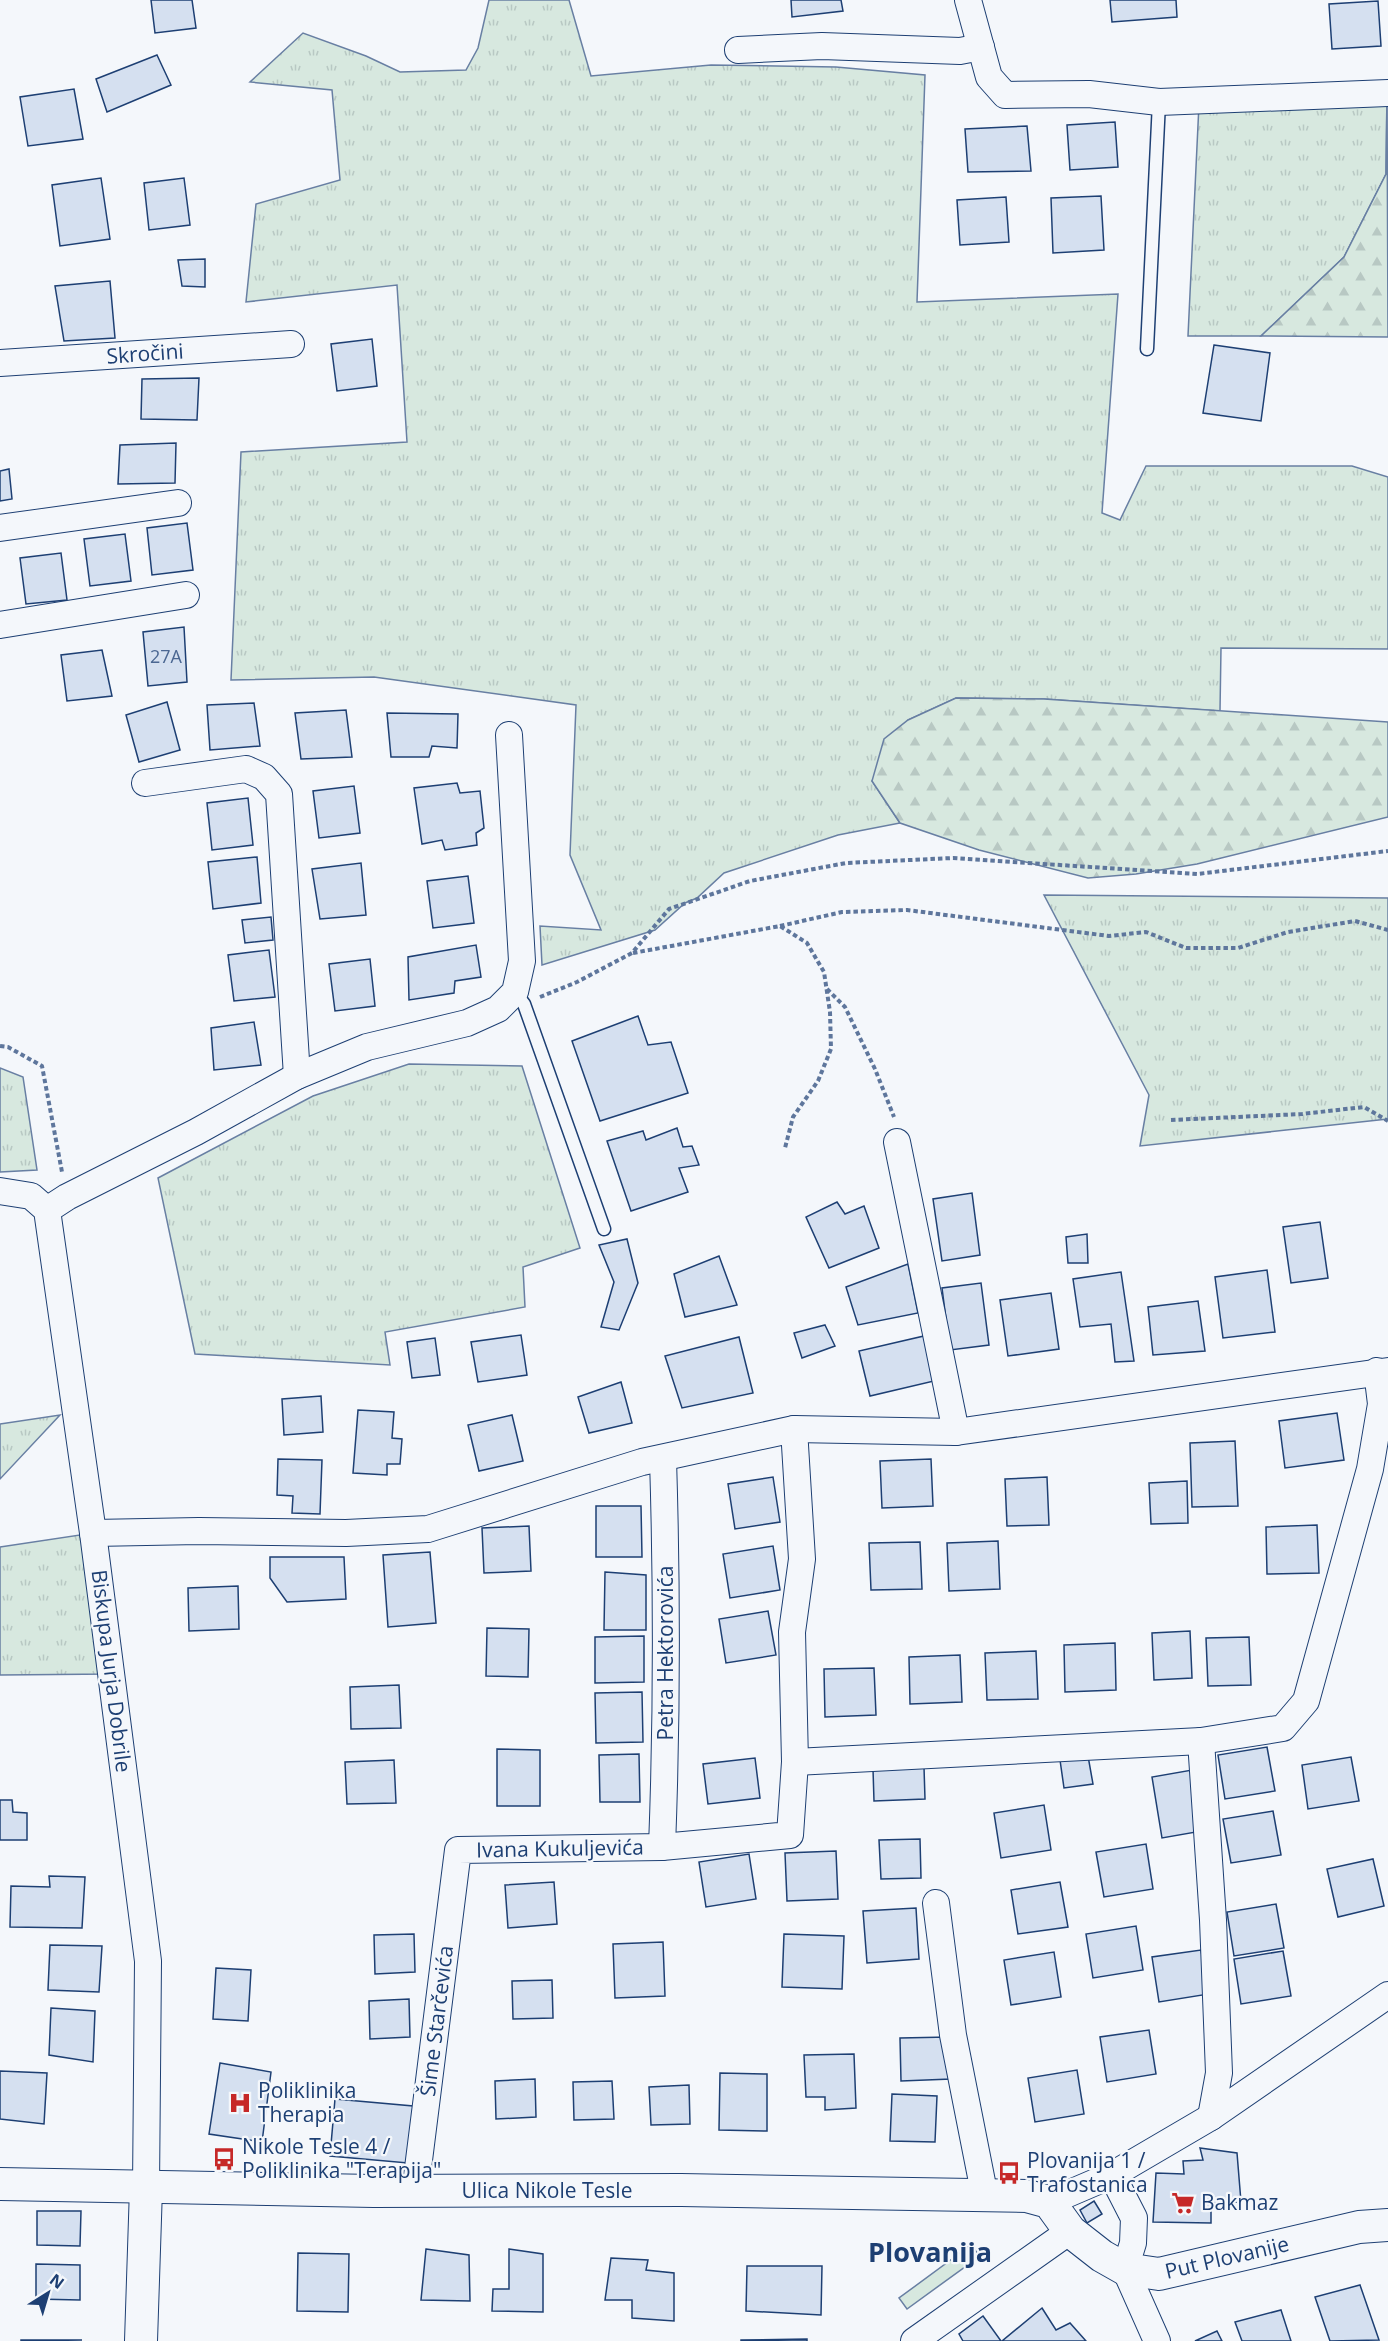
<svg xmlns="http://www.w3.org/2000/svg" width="1388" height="2341" font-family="'Open Sans',sans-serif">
	<defs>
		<pattern id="grass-tufts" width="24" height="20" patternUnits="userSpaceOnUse" patternTransform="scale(1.5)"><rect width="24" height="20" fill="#d7e8df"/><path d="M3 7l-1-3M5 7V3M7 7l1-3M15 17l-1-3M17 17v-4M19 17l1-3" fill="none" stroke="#b8c8c3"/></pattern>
		<pattern id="forest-firs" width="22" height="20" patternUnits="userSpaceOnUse" patternTransform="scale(1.5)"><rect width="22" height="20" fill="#d7e8df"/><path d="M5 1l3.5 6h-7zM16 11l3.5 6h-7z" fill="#b8c8c3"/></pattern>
	</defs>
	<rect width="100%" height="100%" fill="#f4f7fb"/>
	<g fill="url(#grass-tufts)" stroke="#687fa3" stroke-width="1.5">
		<path d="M489,0H569L591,76L711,65L836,67L925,75L917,302L1118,294L1102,513L1120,520L1146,466H1352L1388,477V649L1221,648L1220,711L1044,699L956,698L908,720L872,781L900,823L838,835L724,873L697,898L685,903L655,930L542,965L540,926L601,930L570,855L576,705L374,677L231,680L241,452L407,442L397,285L246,302L256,204L340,180L332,90L250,82L303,33L366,56L400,72L466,70L478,48Z"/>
		<path d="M1387,92L1386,174L1344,257L1261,336H1188L1199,104Z"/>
		<path d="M1044,895L1388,898V1119L1140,1146L1149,1095Z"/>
		<path d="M409,1064L522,1066L580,1248L523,1267L525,1307L385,1332L390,1365L195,1354L158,1178L313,1096Z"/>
		<path d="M0,1068L23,1077L37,1170L0,1172Z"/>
		<path d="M60,1415L0,1479V1424Z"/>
		<path d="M93,1533L111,1674L0,1675V1547Z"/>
	</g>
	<g fill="url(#forest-firs)" stroke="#687fa3" stroke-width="1.5">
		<path d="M1387,92L1388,337L1261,336L1344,257L1386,174Z"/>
		<path d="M956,698L1044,699L1388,722V817L1197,864L1136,874L1088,878L979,850L900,823L872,781L884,739L908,720Z"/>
	</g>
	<path fill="#d7e8df" stroke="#687fa3" stroke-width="1.5" d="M971,2245L980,2256L907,2309L899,2298Z"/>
	<g fill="#d5e0f0" stroke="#1d3f73" stroke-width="1.5">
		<path d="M151,0H192L196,28L155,33Z"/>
		<path d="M791,0H841L843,11L792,17Z"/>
		<path d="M1110,0H1176L1177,17L1112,22Z"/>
		<path d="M1378,1L1381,46L1332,49L1329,4Z"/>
		<path d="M157,55L171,85L107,112L96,79Z"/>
		<path d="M74,89L83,139L28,146L20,97Z"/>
		<path d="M1115,122L1118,167L1070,170L1067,125Z"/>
		<path d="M1027,126L1031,171L968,172L965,129Z"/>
		<path d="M101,178L110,239L60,246L52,185Z"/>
		<path d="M184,178L190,225L149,230L144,183Z"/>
		<path d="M1101,196L1104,250L1053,253L1051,198Z"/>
		<path d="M1006,197L1009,242L960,245L957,200Z"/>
		<path d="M205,259V287L182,286L178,260Z"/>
		<path d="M110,281L115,338L64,341L55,286Z"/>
		<path d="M372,339L377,386L337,391L331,344Z"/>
		<path d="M1214,345L1270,353L1261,421L1203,413Z"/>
		<path d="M199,378L197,420L141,419L142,379Z"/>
		<path d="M176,443L175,483L118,484L120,445Z"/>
		<path d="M9,469L12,499L0,501V471Z"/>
		<path d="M187,523L193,570L152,575L147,528Z"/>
		<path d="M125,534L131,581L90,586L84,539Z"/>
		<path d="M61,553L67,600L26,604L20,558Z"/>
		<path d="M184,627L187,682L148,686L143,632Z"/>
		<path d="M102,650L112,696L67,701L61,655Z"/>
		<path d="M167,702L180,750L139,762L126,715Z"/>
		<path d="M254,703L260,746L210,750L207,705Z"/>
		<path d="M346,710L352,757L301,759L295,713Z"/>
		<path d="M387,713L458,714L457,748L432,746L429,757H391Z"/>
		<path d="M457,783L460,793L480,791L484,828L476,833L477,845L445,850L442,840L422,844L414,788Z"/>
		<path d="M354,786L360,833L319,838L313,791Z"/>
		<path d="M248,798L253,845L212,850L207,803Z"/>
		<path d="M257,857L261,903L213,909L208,862Z"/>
		<path d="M361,863L366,915L320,919L312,869Z"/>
		<path d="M468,876L474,923L433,928L427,881Z"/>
		<path d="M271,917L273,940L245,943L242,920Z"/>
		<path d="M476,945L481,977L455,981L454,993L409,1000L408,957Z"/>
		<path d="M269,950L275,997L234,1001L228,955Z"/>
		<path d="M370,959L375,1006L335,1011L329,964Z"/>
		<path d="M638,1016L648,1045L671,1042L688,1093L600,1121L572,1041Z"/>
		<path d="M254,1022L261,1065L214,1070L211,1028Z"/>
		<path d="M677,1128L683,1147L692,1146L699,1165L679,1168L688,1192L631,1211L607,1141L643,1131L646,1140Z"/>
		<path d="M972,1193L980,1255L942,1261L933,1199Z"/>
		<path d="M837,1202L845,1214L864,1206L879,1248L829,1268L806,1217Z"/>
		<path d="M1320,1222L1328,1278L1291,1283L1283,1227Z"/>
		<path d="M1087,1234L1088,1263H1068L1066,1237Z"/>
		<path d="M627,1239L638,1283L619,1330L601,1327L614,1282L599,1245Z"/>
		<path d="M719,1256L737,1305L685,1317L674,1274Z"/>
		<path d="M908,1264L918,1313L858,1325L846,1287Z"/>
		<path d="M1267,1270L1275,1332L1223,1338L1215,1277Z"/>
		<path d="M1121,1272L1134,1361L1115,1362L1111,1324L1080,1327L1073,1279Z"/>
		<path d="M981,1283L989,1345L950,1350L942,1288Z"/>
		<path d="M1051,1293L1059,1349L1008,1356L1000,1300Z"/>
		<path d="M1198,1301L1205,1351L1153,1355L1148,1307Z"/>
		<path d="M825,1325L835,1346L802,1358L794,1333Z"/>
		<path d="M521,1335L527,1375L478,1382L471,1342Z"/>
		<path d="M924,1336L934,1381L870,1396L859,1351Z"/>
		<path d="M739,1337L753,1393L682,1408L665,1356Z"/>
		<path d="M435,1338L440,1375L412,1378L407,1342Z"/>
		<path d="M621,1382L632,1423L589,1433L578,1397Z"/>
		<path d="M321,1396L323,1432L284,1435L282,1399Z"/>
		<path d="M358,1410L394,1412L392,1438L402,1439L400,1464H387V1475L353,1473Z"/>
		<path d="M1337,1413L1344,1460L1285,1468L1279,1421Z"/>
		<path d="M512,1415L523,1461L479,1471L468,1425Z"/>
		<path d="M1235,1441L1238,1506L1192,1507L1190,1443Z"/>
		<path d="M278,1459L322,1460L320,1514L292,1513L293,1496L277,1495Z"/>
		<path d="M931,1459L933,1506L882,1508L880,1461Z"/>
		<path d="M773,1477L780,1522L735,1529L728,1484Z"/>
		<path d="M1047,1477L1049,1525L1007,1526L1005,1479Z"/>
		<path d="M1187,1481L1188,1523L1151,1524L1149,1483Z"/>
		<path d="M596,1506H641L642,1557H596Z"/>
		<path d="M1317,1525L1319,1573L1267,1574L1266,1527Z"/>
		<path d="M529,1526L531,1571L484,1573L482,1528Z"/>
		<path d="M998,1541L1000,1589L949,1591L947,1543Z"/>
		<path d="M920,1542L922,1589L871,1590L869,1543Z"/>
		<path d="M773,1546L780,1590L730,1598L723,1554Z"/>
		<path d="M430,1552L436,1623L388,1627L383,1555Z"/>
		<path d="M270,1557H344L346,1599L287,1602L270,1578Z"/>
		<path d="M605,1572L646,1575V1630H604Z"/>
		<path d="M238,1586L239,1629L189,1631L188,1588Z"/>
		<path d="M768,1611L776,1655L726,1663L719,1619Z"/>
		<path d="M487,1628L529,1629L528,1677L486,1676Z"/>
		<path d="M1190,1631L1192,1678L1154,1680L1152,1633Z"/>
		<path d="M644,1636V1682L595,1683V1637Z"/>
		<path d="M1249,1637L1251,1685L1208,1686L1206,1638Z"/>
		<path d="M1115,1643L1116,1690L1065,1692L1064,1645Z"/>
		<path d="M1036,1651L1038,1699L987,1700L985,1653Z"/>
		<path d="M960,1655L962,1702L910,1704L909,1657Z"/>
		<path d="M874,1668L876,1715L825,1717L824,1669Z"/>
		<path d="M399,1685L401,1728L351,1729L350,1687Z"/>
		<path d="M642,1692L643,1742L596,1743L595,1693Z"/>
		<path d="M1267,1747L1275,1791L1225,1799L1218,1755Z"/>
		<path d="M497,1749L540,1750V1806H497Z"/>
		<path d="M639,1754L640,1802H600L599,1755Z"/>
		<path d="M1088,1756L1093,1784L1064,1788L1060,1760Z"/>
		<path d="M1351,1757L1359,1801L1308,1809L1302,1765Z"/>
		<path d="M755,1758L760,1798L708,1804L703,1764Z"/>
		<path d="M394,1760L396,1803L347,1804L345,1762Z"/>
		<path d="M924,1767L925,1799L874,1801L873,1769Z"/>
		<path d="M1192,1770L1202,1831L1162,1838L1152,1777Z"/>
		<path d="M0,1800H12L13,1812L27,1813V1840H0Z"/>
		<path d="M1044,1805L1051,1850L1001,1858L994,1813Z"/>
		<path d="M1273,1811L1281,1855L1231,1863L1223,1819Z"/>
		<path d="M920,1839L921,1878L881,1879L879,1840Z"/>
		<path d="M1146,1844L1153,1889L1104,1897L1096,1852Z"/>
		<path d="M836,1851L838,1899L787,1901L785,1853Z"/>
		<path d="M749,1854L756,1899L706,1907L699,1862Z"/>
		<path d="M1373,1859L1384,1906L1338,1917L1327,1869Z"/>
		<path d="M49,1876L85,1877L82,1928L10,1927L11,1886L50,1887Z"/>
		<path d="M554,1882L557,1924L508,1928L505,1885Z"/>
		<path d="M1060,1882L1068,1927L1018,1934L1011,1890Z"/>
		<path d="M1276,1904L1284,1948L1234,1956L1227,1912Z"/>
		<path d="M916,1908L919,1959L867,1963L863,1911Z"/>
		<path d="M1136,1926L1143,1970L1093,1978L1086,1934Z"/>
		<path d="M414,1934L415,1972L375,1974L374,1935Z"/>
		<path d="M784,1934L844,1936L842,1989L782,1987Z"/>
		<path d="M663,1942L665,1996L615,1998L613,1944Z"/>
		<path d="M50,1945L102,1946L99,1992L48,1990Z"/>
		<path d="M1201,1950L1209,1994L1159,2002L1152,1957Z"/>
		<path d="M1283,1951L1291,1996L1241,2004L1234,1959Z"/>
		<path d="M1054,1952L1061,1997L1011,2005L1004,1960Z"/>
		<path d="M216,1968L251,1970L248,2021L213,2019Z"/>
		<path d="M552,1980L553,2018L513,2019L512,1981Z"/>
		<path d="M409,1999L410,2037L370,2039L369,2001Z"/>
		<path d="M51,2008L95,2011L93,2062L49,2055Z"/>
		<path d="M1149,2030L1156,2074L1107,2082L1100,2037Z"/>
		<path d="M949,2037L951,2079L901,2081L900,2038Z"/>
		<path d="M854,2054L856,2108L825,2110V2097H806L804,2055Z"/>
		<path d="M220,2063L271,2072L262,2142L209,2134Z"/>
		<path d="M1077,2070L1084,2114L1035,2122L1028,2078Z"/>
		<path d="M0,2071L47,2073L44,2124L0,2119Z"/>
		<path d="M720,2073L767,2074V2131L719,2130Z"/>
		<path d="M535,2079L536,2117L496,2119L495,2081Z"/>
		<path d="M612,2081L614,2119L574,2120L573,2082Z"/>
		<path d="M689,2085L690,2124L651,2125L649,2087Z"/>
		<path d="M892,2094L937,2096L935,2142L890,2141Z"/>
		<path d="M335,2099L413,2106L408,2163L330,2156Z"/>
		<path d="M1200,2148L1237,2153L1241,2202L1211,2203V2223L1153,2222L1156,2173L1184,2174L1183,2161L1203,2160Z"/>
		<path d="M1094,2201L1102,2214L1087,2223L1080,2210Z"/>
		<path d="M37,2211H81L80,2246L37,2245Z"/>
		<path d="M426,2249L469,2255L470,2301L421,2300Z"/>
		<path d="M509,2249L543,2254V2312L492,2311L493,2289H509Z"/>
		<path d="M298,2253L349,2254L348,2312L297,2311Z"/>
		<path d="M611,2258L648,2260L646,2270L674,2273V2321L632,2318V2300H605Z"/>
		<path d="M36,2264L80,2265V2300L36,2299Z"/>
		<path d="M747,2266H822L821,2315L746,2311Z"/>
		<path d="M1360,2285L1379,2340L1330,2341L1315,2297Z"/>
		<path d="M1042,2308L1056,2330L1070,2323L1086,2341H1002Z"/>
		<path d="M1281,2310L1291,2341H1242L1235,2322Z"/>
		<path d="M983,2316L1001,2341H963L959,2334Z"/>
		<path d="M1217,2331L1222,2341H1195Z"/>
		<path d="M807,2339V2341H741V2340Z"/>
		<path d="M21,2340H82L21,2341Z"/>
	</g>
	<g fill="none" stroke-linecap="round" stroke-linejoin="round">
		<g stroke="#1d3f73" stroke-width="15">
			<g id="service">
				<path d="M1147,349L1159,102"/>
				<path d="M515,992L524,1004L604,1229"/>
			</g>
		</g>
		<g stroke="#1d3f73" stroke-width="28">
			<g id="minor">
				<path d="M968,0L989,77L1005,95L1089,94L1159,102L1388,93"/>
				<path d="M738,50L822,46L960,51L981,47"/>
				<path d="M0,363L291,344"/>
				<path d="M0,528L178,503"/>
				<path d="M0,625L186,595"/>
				<path d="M145,783L246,769L264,777L279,794L297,1076"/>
				<path d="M897,1142L956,1432"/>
				<path d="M0,1191L31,1196L47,1210L93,1533L148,1961L146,2188"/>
				<path d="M47,1210L67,1197L196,1132L297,1076L367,1047L467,1023L498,1009L515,992L522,961L509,735"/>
				<path d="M93,1533L199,1531L346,1533L428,1529L642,1462L794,1429L956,1432L1388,1371"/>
				<path d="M1201,1741L1213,1920L1219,2073L1211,2117"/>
				<path d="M795,1762L1201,1741L1283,1728L1306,1701L1370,1469L1381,1404L1377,1371"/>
				<path d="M662,1847C667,1717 667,1588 663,1459"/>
				<path d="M936,1903L953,2035L985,2197"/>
				<path d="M1112,2175L1134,2218L1133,2243L1125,2269L1157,2341"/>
				<path d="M415,2192L458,1850L662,1847L790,1835L795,1762L792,1632L802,1559L794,1429"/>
				<path d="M1049,2202L1112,2175L1211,2117L1388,1995"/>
				<path d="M914,2341L1070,2231"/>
			</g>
		</g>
		<g stroke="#1d3f73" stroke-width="34">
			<g id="tertiary">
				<path d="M0,2184L374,2191L681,2190L1027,2196L1049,2202L1070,2231L1102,2256L1125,2269L1159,2274L1359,2227L1388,2225"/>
				<path d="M141,2341L146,2188"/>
			</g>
		</g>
		<g stroke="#5e769c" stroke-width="4" stroke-dasharray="4.5 3" stroke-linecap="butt">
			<path d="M780,926L842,912L907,910L1109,936L1146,932L1186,948H1238L1288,932L1355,921L1388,930"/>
			<path d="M633,953L780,926L807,943L824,972L830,1012L831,1049L818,1081L793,1117L785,1148"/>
			<path d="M827,989L845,1007L875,1069L894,1117"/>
			<path d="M540,997L577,982L632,953L669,909L750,881L846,863L953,858L1197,874L1388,851"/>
			<path d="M0,1046L8,1047L42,1066L62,1172"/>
			<path d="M1171,1120L1302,1114L1364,1107L1388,1121"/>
		</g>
		<use href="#service" stroke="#f4f7fb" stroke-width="12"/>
		<use href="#minor" stroke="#f4f7fb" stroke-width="26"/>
		<use href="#tertiary" stroke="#f4f7fb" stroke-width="32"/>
	</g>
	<defs>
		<g id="hospital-bare" transform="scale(1.8)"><path d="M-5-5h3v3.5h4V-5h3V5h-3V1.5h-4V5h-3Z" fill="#c62828" stroke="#f4f7fb" stroke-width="2.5" paint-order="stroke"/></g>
		<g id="bus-bare" transform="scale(1.8)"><path d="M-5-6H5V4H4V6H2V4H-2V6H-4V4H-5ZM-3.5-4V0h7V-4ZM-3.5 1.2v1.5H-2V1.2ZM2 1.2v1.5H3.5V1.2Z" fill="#c62828" stroke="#f4f7fb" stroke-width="2.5" paint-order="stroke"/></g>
		<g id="supermarket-bare" transform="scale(1.8)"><path d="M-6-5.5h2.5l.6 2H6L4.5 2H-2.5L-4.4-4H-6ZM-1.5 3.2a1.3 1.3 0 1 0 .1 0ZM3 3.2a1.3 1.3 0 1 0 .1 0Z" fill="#c62828" stroke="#f4f7fb" stroke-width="2.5" paint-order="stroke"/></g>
	</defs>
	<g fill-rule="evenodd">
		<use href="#hospital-bare" x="240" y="2103"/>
		<use href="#bus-bare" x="224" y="2159"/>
		<use href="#bus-bare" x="1009" y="2173"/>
		<use href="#supermarket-bare" x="1183" y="2203"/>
	</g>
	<g text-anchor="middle" stroke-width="4.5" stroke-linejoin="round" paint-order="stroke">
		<g font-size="18" fill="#4b6792">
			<text x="166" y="663">27A</text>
		</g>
		<g font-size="21" fill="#1d3f73" stroke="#f4f7fb">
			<text transform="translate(145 354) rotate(-4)" y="7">Skročini</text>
			<text transform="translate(666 1653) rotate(-90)" y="7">Petra Hektorovića</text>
			<text transform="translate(111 1671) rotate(83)" y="7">Biskupa Jurja Dobrile</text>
			<text transform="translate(560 1849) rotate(-1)" y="7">Ivana Kukuljevića</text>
			<text transform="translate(437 2021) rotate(-83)" y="7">Šime Starčevića</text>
			<text x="547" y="2198">Ulica Nikole Tesle</text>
			<text transform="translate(1227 2258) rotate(-13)" y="7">Put Plovanije</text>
		</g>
		<g font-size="21" fill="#1d3f73" stroke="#f4f7fb" text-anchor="start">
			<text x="258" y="2098">Poliklinika<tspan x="258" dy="24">Therapia</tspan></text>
			<text x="242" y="2154">Nikole Tesle 4 /<tspan x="242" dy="24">Poliklinika "Terapija"</tspan></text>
			<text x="1027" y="2168">Plovanija 1 /<tspan x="1027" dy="24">Trafostanica</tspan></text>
			<text x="1201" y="2210">Bakmaz</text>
		</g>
		<g font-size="27" font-weight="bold" fill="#1d3f73" stroke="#f4f7fb">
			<text x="930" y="2262">Plovanija</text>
		</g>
	</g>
	<g transform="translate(48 2293) rotate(37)" stroke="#f4f7fb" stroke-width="4.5" paint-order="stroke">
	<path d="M0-4.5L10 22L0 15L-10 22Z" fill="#1d3f73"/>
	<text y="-9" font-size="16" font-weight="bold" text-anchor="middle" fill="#1d3f73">N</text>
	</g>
</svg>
